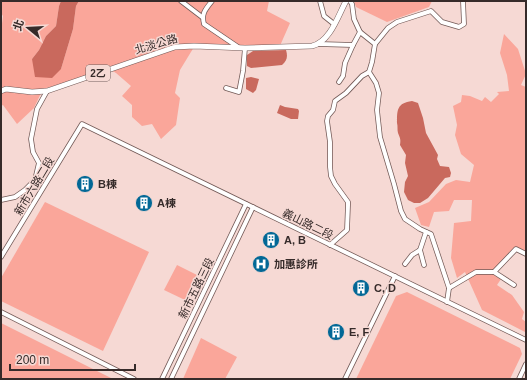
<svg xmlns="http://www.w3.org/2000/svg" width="527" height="380" font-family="Helvetica,'Noto Sans TC',sans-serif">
	<rect width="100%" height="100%" fill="#f6d9d4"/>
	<g fill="#faa69a">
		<path d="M1,1H61L59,6L56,26L46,36L39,50L32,59L61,69L73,29L76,6L79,1H269L267,11L290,23L279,48L194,47L180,70L175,93L180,98L176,125L161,139L152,124L142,126L132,117V105L122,96L131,86L116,73L107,68L82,78L43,89L34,108L17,124L3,105L1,106V31L3,16L1,13Z"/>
		<path d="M354,1H432L429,7L387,22L356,7Z"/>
		<path d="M504,34L518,49L526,74L521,85L526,87V253L516,247L495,274L501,279L497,285L512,295L524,312L522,319L526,322L525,332L482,310L465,272L457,278L451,258L454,223L471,221L472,200H454L449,211L434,212L429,227L421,225L415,208L429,202L446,184L456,180L470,182L474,165L461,154L455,135L457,125L453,106L461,102L462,95L470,96L482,101L485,97L491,102L499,94L497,92L509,91L507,75L500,53Z"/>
		<path d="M45,202L149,252L103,351L1,301V278Z"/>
		<path d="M177,265L197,275L185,300L164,290Z"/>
		<path d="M407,292L520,348L522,354L510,379H356L396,296Z"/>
		<path d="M1,323L113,379H1Z"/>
		<path d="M201,338L237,357L225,379H183Z"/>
	</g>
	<g fill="#c9695d">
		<path d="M61,1H79L76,6L73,29L61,69L52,78L35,77L32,59L39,50L46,36L56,26L59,6Z"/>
		<path d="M286,50C288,57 287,60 282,65L251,68L247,66V55L253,51Z"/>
		<path d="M251,77L259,79L256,90L253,93L246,89V78Z"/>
		<path d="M412,101L418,103L423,118L426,133L438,155L437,159L440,166L449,167L451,173L450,177L445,178L428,198L420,203H414L408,200L404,192L405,182L408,176L405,163L406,155L400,145C401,139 400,138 398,133C397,130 398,126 397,123C397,110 397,103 412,101Z"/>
		<path d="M280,105L285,107L298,109L299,111L298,119H291L277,113Z"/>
	</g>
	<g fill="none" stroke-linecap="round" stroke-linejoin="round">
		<g stroke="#735a57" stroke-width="5.5">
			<g id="minor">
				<path d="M181,1L202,17"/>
				<path d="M212,1C206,9 201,13 204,24L238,47"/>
				<path d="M320,1L324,16L334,24"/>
				<path d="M360,32L375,44"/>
				<path d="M319,44L353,45L360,32L354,19L352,4L350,1"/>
				<path d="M369,72L376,83L379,93L377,110L380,137L394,184L401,211L405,219L420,229L431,234L449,288L447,302"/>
				<path d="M339,82L343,76L345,63L353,45"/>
				<path d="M226,88L239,92L243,71L245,48"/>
				<path d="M1,200L15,197L25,190L35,180L39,163L33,152L31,139L37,109L47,91"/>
				<path d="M330,245L347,230L348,205V202L335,184L331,176L330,167V142L327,121L328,116L333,110L335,101L346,93L362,76L369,72L372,62L375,44L388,28L397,22L431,11L442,22L459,27L464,24L463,1"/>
				<path d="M420,250L424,265"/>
				<path d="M1,257L82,124L526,340"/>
				<path d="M405,264L412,255L420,250L426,232"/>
				<path d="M494,272L516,249L526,254"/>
				<path d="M449,288L476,272H494L514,285"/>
				<path d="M1,312L134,379"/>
				<path d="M162,379L246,204"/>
				<path d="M171,379L253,207"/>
				<path d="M345,379L395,276"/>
				<path d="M519,379L526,364"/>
			</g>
		</g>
		<g stroke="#735a57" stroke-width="6">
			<path id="major" d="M1,91L6,89L32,92L47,91L175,47L194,46L245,48L312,46C330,42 338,16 346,1"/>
		</g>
		<use href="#minor" stroke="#fff" stroke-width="4"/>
		<use href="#major" stroke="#fff" stroke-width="5"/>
	</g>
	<defs>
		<g id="building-disc" transform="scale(0.9)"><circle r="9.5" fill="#026896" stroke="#f6d9d4"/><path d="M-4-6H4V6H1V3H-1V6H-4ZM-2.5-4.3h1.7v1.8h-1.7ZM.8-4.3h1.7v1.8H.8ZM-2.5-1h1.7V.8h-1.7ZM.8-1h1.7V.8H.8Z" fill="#fff"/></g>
		<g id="hospital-disc" transform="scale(0.9)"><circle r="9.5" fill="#026896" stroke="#f6d9d4"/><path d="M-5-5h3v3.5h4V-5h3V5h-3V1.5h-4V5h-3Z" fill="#fff"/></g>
	</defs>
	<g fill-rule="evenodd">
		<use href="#building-disc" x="85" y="184"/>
		<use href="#building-disc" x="144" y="203"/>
		<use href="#building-disc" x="271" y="240"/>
		<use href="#hospital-disc" x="261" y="264"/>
		<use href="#building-disc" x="361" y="288"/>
		<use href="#building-disc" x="336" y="332"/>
	</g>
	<g text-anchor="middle" stroke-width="3" stroke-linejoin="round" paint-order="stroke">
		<rect fill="#f6d9d4" stroke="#705f5d" stroke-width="1" x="86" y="65" width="24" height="16" rx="3"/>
		<g font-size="10" font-weight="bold" fill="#362b2a">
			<text x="98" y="77">2乙</text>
		</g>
		<g font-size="11" fill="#362b2a" stroke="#f6d9d4">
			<text transform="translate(156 44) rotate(-16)" y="4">北淡公路</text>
			<text transform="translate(34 186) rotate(-59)" y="4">新市六路二段</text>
			<text transform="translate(308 224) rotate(26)" y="4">義山路二段</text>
			<text transform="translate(196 288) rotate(-64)" y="4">新市五路三段</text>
		</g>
		<g font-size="11" font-weight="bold" fill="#362b2a" stroke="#f6d9d4" text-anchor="start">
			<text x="98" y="188">B棟</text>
			<text x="157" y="207">A棟</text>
			<text x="284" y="244">A, B</text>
			<text x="274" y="268">加惠診所</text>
			<text x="374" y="292">C, D</text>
			<text x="349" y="336">E, F</text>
		</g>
	</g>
	<rect width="527" height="380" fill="none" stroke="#362b2a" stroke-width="4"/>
	<g transform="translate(28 28) rotate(288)" stroke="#f6d9d4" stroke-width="3" paint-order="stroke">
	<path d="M0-3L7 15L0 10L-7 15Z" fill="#362b2a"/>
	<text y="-6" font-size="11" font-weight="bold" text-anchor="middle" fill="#362b2a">北</text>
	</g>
	<path d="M10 364v6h125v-6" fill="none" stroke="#362b2a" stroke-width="2"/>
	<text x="16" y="364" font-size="12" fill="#362b2a" stroke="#f6d9d4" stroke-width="3" paint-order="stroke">200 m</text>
</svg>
